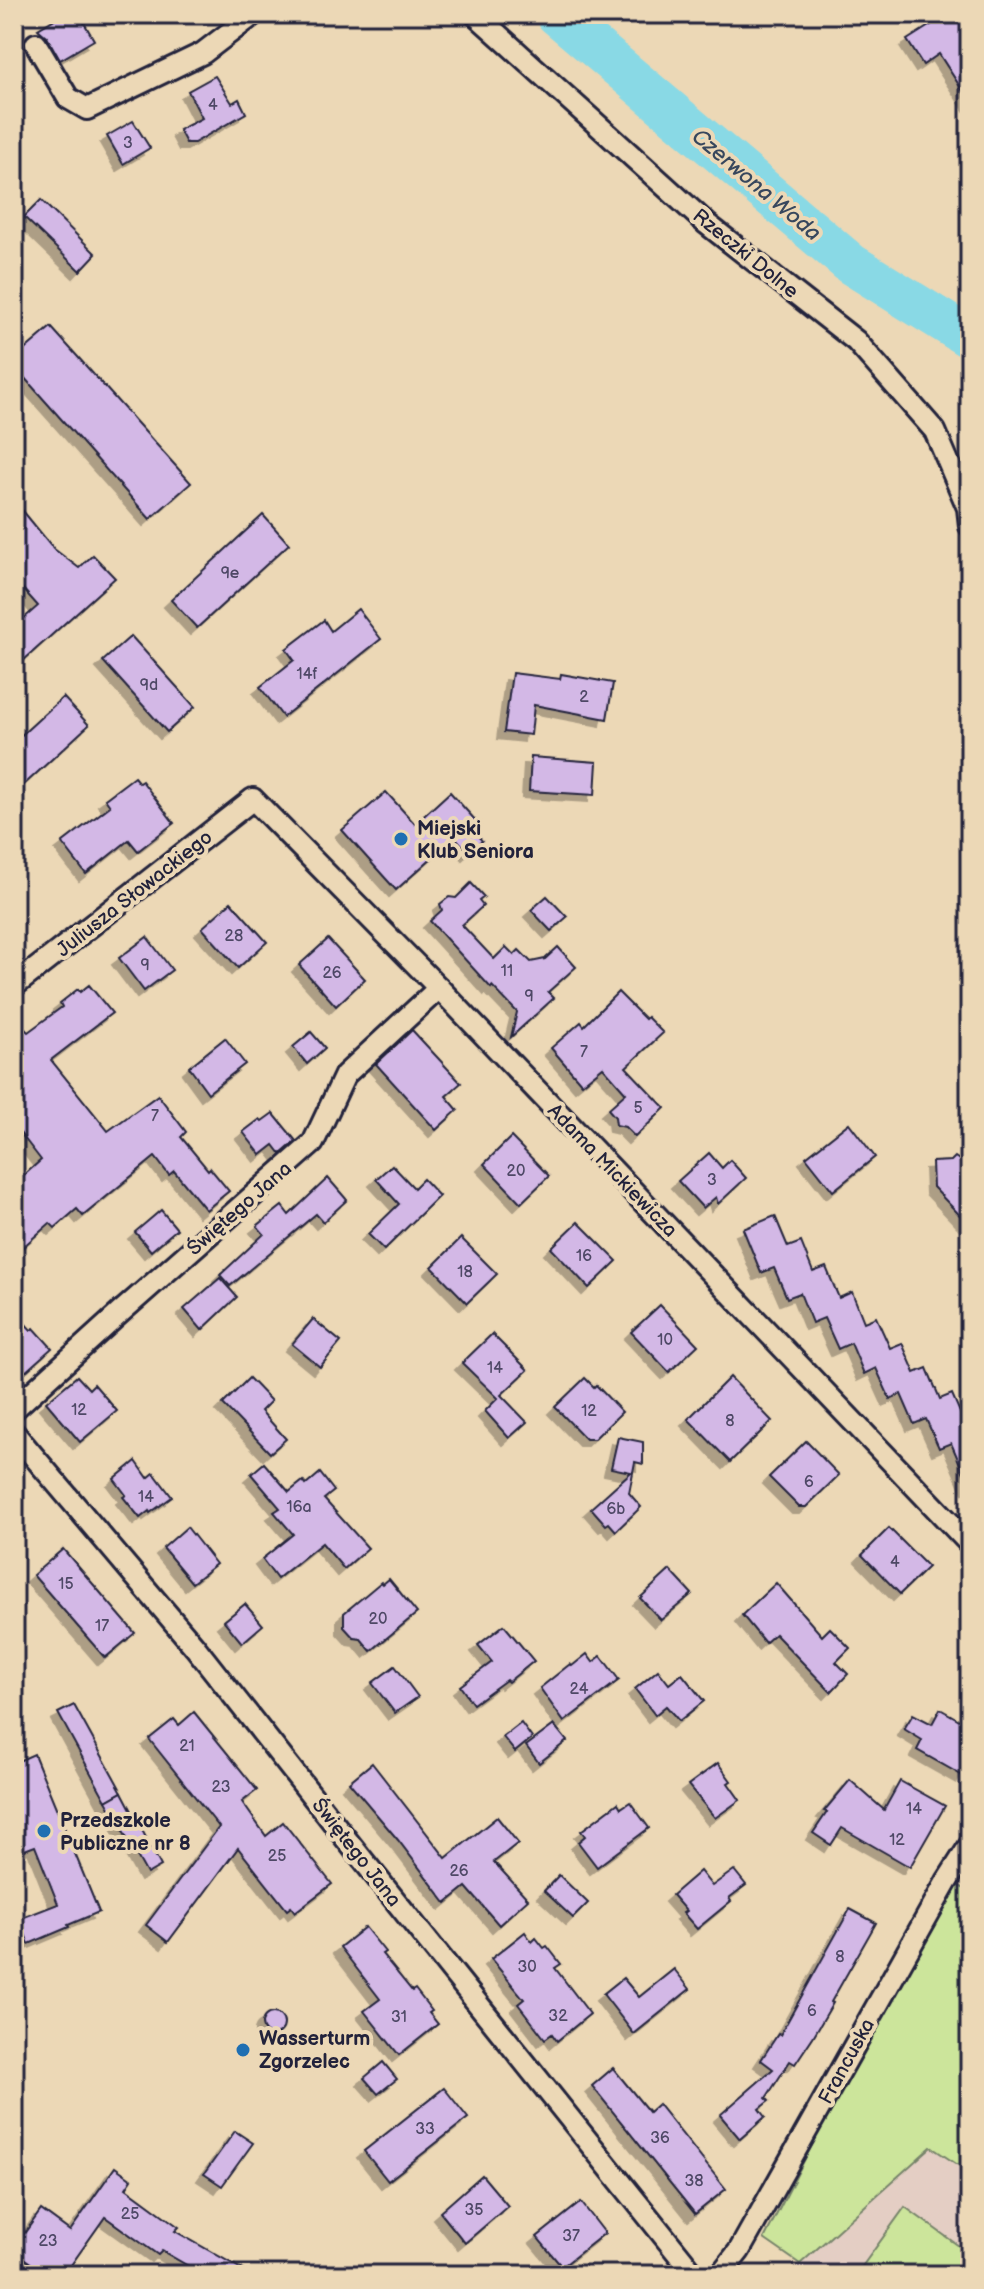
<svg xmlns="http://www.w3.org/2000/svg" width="984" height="2289" font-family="'Balsamiq Sans',sans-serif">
	<defs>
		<filter id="shadow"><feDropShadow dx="-7" dy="7" stdDeviation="0" flood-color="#0004"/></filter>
	</defs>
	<rect width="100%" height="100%" fill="#ecd8b6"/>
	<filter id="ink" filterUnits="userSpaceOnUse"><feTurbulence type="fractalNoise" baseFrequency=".0125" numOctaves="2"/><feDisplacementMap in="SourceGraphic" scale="16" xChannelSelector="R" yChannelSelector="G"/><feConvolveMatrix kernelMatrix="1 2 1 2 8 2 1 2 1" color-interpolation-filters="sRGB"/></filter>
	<g filter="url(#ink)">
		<path fill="#e4cec4" d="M931,2147L970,2173V2275H787Z"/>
		<g fill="#cce59b" stroke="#77846b" stroke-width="2">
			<path d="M947,1881L970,1891V2173L931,2147L800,2264L764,2239Z"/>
			<path d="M905,2207L970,2254V2275H856Z"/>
		</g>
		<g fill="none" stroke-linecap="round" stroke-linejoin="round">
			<path stroke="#89d9e5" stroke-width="42" d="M556,14L851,264L970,338"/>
		</g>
		<g fill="#d3b8e6" stroke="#22223b" stroke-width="2" filter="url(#shadow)">
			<path d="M63,14H79L94,40L60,60L47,37L38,29Z"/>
			<path d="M948,14H964L970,23V102L939,54L923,65L907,40Z"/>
			<path d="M215,76L232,103L239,99L246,113L194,143H186L179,130L202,118L188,91Z"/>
			<path d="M133,121L150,148L123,164L107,136Z"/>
			<path d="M41,200L96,254L80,271L24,217Z"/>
			<path d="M51,327L191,483L150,519L14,366V359Z"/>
			<path d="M14,500L54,549L79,568L93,555L115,578L14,669V627L38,606L14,579Z"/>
			<path d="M263,515L289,544L197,628L171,600Z"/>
			<path d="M358,609L381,639L283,717L260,687L294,660L286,649L324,620L331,631Z"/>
			<path d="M131,636L195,707L167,732L103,661Z"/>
			<path d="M512,673L560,679L561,674L613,683L607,719L534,705L531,735L504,732Z"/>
			<path d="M63,697L89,725L14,794V742Z"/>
			<path d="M531,757L597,762L595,795L529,791Z"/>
			<path d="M134,777L139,783L142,781L174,823L138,851L129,840L86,874L62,843L110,806L105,799Z"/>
			<path d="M386,792L415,824L450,792L476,821L470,826L482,841L469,853L455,837L396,890L342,830Z"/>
			<path d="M471,883L484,897L479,901L483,906L462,925L494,959L506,947L514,955L519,950L531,962L545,959L558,947L576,967L548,992L554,998L511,1037L517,1012L492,986L491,988L430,921L442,910L440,904L449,897L456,898Z"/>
			<path d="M547,896L567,917L551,931L531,910Z"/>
			<path d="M231,902L267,942L238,968L202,928Z"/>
			<path d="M147,937L172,970L144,991L119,958Z"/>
			<path d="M328,939L365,979L336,1006L299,965Z"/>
			<path d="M89,985L112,1013L51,1060L108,1131L158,1095L186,1132L181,1137L208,1170L210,1168L229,1191L206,1210L174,1171L169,1175L155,1157L83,1216L77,1209L55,1228L50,1223L14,1255V1184L41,1160L14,1125V1037L25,1029L28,1032L62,1007L60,1003L78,989L80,992Z"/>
			<path d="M618,992L645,1019L647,1017L663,1033L626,1067L665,1108L635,1137L625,1127L616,1125L615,1117L608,1109L626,1093L603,1067L582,1084L551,1048L581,1022L584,1026Z"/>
			<path d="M412,1030L461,1083L446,1096L458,1110L436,1130L376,1064Z"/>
			<path d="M311,1032L325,1048L307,1064L293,1047Z"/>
			<path d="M225,1038L245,1064L208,1093L189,1067Z"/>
			<path d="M273,1113L296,1141L281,1154L274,1145L261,1155L243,1132L260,1119L262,1121Z"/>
			<path d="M849,1123L875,1157L833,1191L806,1157Z"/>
			<path d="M511,1137L549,1176L521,1203L484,1164Z"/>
			<path d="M709,1153L722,1168L730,1160L746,1178L718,1204L716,1197L703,1208L678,1181Z"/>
			<path d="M955,1157L968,1166L965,1172L970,1177V1226L933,1187L932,1162L951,1161Z"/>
			<path d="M392,1165L414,1188L423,1179L439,1196L384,1250L368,1234L399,1204L376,1179Z"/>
			<path d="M328,1178L347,1200L323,1222L316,1214L230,1286L220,1275L264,1234L257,1226L282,1206L289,1215Z"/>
			<path d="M161,1210L177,1229L151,1251L135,1232Z"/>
			<path d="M775,1216L788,1247L801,1242L813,1272L826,1267L839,1298L852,1292L864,1322L876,1317L890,1348L902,1343L915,1373L927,1368L940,1399L952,1394L965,1424L970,1422V1487L951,1443L939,1448L926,1419L914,1424L901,1394L890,1399L876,1368L864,1374L851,1343L838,1349L824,1318L812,1323L800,1293L787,1298L774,1268L761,1273L743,1229Z"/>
			<path d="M578,1222L617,1261L589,1288L551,1248Z"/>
			<path d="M461,1238L497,1274L467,1303L432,1267Z"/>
			<path d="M220,1278L237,1297L202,1330L184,1309Z"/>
			<path d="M660,1305L698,1345L669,1372L631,1332Z"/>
			<path d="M14,1311L31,1330L34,1328L52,1348L14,1382Z"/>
			<path d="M313,1319L341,1342L320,1367L292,1344Z"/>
			<path d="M492,1334L528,1370L501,1395L527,1422L509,1438L485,1411L498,1398L462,1363Z"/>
			<path d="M77,1376L89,1389L94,1384L117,1411L80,1442L46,1402Z"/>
			<path d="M730,1377L772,1421L730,1462L688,1419Z"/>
			<path d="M249,1378L271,1401L261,1411L286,1439L270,1453L223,1404Z"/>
			<path d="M585,1378L594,1387L596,1385L622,1412L594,1439H586L555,1407Z"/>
			<path d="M618,1437L643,1442V1464L635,1462L629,1493L641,1507L616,1531L609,1523L606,1525L591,1508L631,1472L611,1468Z"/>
			<path d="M806,1441L839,1475L806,1507H799L769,1477Z"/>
			<path d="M136,1461L148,1478L154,1473L172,1497L150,1513L149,1511L140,1518L123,1497L126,1495L114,1479Z"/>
			<path d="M264,1463L289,1492L303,1481L306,1485L320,1473L334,1491L324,1499L368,1548L344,1569L322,1543L277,1579L262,1559L293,1534L274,1512L280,1508L251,1474Z"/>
			<path d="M187,1527L216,1564L192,1583L163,1548Z"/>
			<path d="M889,1528L928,1567L900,1594L862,1555Z"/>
			<path d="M63,1549L135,1633L105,1658L33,1575Z"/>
			<path d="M670,1570L692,1594L661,1620L640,1598Z"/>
			<path d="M389,1579L417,1613L371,1651L361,1639L354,1638L344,1627V1613L381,1582L383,1584Z"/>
			<path d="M776,1583L822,1636L830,1628L850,1648L836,1662L848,1674L831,1692L775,1634L765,1643L742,1615Z"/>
			<path d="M245,1604L263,1625L242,1643L224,1621Z"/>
			<path d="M504,1625L534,1661L508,1682L506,1680L473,1704L460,1686L492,1662L478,1645Z"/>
			<path d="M587,1654L593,1662L601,1656L619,1680L564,1722L540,1688L570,1664L572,1666Z"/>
			<path d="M395,1666L418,1697L395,1713L372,1683Z"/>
			<path d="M658,1670L669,1684L682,1674L704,1701L679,1721L666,1706L655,1715L635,1689Z"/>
			<path d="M74,1705L122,1792L106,1801L58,1713Z"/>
			<path d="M940,1709L970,1726V1764L963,1776L917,1750L922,1740L904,1729L913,1714L932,1724Z"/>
			<path d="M194,1712L257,1790L242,1802L266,1836L283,1822L332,1884L295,1912L291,1907L287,1910L238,1848L168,1942L146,1925L219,1827L149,1739L174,1719L179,1725Z"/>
			<path d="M521,1723L532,1738L515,1752L503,1737Z"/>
			<path d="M554,1725L567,1741L539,1763L526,1746Z"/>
			<path d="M34,1754L99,1912L68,1925L69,1927L29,1944L19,1919L58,1904L35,1846L14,1854V1763Z"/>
			<path d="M372,1763L446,1858L497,1817L518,1843L494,1862L528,1899L499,1925L466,1887L446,1903L398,1840L349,1782Z"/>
			<path d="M718,1763L731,1781L728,1783L740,1800L715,1818L688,1785Z"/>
			<path d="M850,1780L884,1810L900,1781L945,1806L910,1867L842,1828L831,1845L813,1833L827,1812L824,1811Z"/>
			<path d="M122,1792L161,1866L147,1874L106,1801Z"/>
			<path d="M630,1802L649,1828L597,1867L578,1842L585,1836L581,1831L618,1803L621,1808Z"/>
			<path d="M734,1870L746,1885L729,1898L731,1901L697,1929L683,1913L686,1911L672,1895L700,1871L712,1886Z"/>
			<path d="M559,1875L588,1903L573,1918L544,1891Z"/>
			<path d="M850,1909L876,1923L831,2002L833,2003L813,2037L795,2064L790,2061L766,2098L769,2101L759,2109L765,2117L740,2139L720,2115L773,2069L761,2060L778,2034L780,2035Z"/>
			<path d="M365,1927L385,1952L382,1954L412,1991L415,1989L432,2011L429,2013L438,2024L399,2055L364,2011L380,1999L340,1947Z"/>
			<path d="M525,1932L532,1942L536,1938L544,1948L547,1946L561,1964L555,1968L590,2014L557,2041L552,2034L545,2039L518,2004L524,1999L491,1959Z"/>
			<path d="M674,1969L690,1989L634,2034L603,1994L623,1978L639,1997Z"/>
			<circle cx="273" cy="2024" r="11"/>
			<path d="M383,2062L397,2079L378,2094L364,2078Z"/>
			<path d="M613,2068L649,2112L658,2104L726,2189L695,2214L592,2086Z"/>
			<path d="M444,2088L468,2118L388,2181L364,2151Z"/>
			<path d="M235,2131L253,2143L222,2186L204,2174Z"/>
			<path d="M115,2167L132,2179L126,2188L179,2227L175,2231L252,2275H204L162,2251L158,2255L105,2217L64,2275H47L14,2251V2248L41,2210L70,2231Z"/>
			<path d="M482,2175L508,2206L465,2243L440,2212Z"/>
			<path d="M581,2202L605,2233L562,2267L537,2237Z"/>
		</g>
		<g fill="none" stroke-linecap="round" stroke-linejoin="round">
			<g stroke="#22223b" stroke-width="26">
				<g id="minor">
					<path d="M475,14L707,224L856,341L935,431L968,508L970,526"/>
					<path d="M36,44L68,98L87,109L203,53L254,14"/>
					<path d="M14,986L253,799L439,988L970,1544"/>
					<path d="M14,1409L122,1311L313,1143L345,1075L439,988"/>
					<path d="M14,1433L195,1647L354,1849L695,2275"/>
					<path d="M720,2275L739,2251L947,1881L970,1845"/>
				</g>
			</g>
			<use href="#minor" stroke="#ecd8b6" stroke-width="20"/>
		</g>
	</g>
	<g fill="#1f6fb2" stroke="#ecd8b6" stroke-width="3">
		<circle cx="401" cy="839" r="8"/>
		<circle cx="44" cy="1831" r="8"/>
		<circle cx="243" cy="2050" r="8"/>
	</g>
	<g text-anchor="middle" stroke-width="8" stroke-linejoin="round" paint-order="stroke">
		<g font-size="16" fill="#4e4866">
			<text x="213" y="110">4</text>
			<text x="128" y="148">3</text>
			<text x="230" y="578">9e</text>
			<text x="307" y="679">14f</text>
			<text x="149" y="690">9d</text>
			<text x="584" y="702">2</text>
			<text x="234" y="941">28</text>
			<text x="145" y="970">9</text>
			<text x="507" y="976">11</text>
			<text x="332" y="978">26</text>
			<text x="529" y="1001">9</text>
			<text x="584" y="1057">7</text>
			<text x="638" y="1113">5</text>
			<text x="155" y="1121">7</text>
			<text x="516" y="1176">20</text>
			<text x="712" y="1185">3</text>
			<text x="584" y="1261">16</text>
			<text x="465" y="1277">18</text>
			<text x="665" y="1345">10</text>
			<text x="495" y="1373">14</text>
			<text x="79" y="1415">12</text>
			<text x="589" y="1416">12</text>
			<text x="730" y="1426">8</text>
			<text x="809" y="1487">6</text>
			<text x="146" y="1502">14</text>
			<text x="299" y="1512">16a</text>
			<text x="616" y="1514">6b</text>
			<text x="895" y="1567">4</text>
			<text x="66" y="1589">15</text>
			<text x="378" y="1624">20</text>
			<text x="102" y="1631">17</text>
			<text x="579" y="1694">24</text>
			<text x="187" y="1751">21</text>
			<text x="221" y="1792">23</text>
			<text x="914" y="1814">14</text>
			<text x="897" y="1845">12</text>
			<text x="277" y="1861">25</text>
			<text x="459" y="1876">26</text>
			<text x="840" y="1962">8</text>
			<text x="527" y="1972">30</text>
			<text x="812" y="2016">6</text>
			<text x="558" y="2021">32</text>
			<text x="399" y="2022">31</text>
			<text x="425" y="2134">33</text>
			<text x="660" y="2143">36</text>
			<text x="694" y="2186">38</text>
			<text x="474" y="2215">35</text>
			<text x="130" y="2219">25</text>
			<text x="571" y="2241">37</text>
			<text x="48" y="2246">23</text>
		</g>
		<g font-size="20" fill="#22223b" stroke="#ecd8b6">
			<text transform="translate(746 253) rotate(39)" y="7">Rzeczki Dolne</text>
			<text transform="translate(134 893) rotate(-38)" y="7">Juliusza Słowackiego</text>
			<text transform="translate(613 1170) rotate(46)" y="7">Adama Mickiewicza</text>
			<text transform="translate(239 1208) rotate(-41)" y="7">Świętego Jana</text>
			<text transform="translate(357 1852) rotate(52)" y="7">Świętego Jana</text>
			<text transform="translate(846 2061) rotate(-61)" y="7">Francuska</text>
		</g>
		<g font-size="20" font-weight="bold" fill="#22223b" stroke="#ecd8b6" text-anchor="start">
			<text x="417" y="835">Miejski<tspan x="417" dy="23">Klub Seniora</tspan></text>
			<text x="60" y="1827">Przedszkole<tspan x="60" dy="23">Publiczne nr 8</tspan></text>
			<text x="259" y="2045">Wasserturm<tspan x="259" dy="23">Zgorzelec</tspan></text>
		</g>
		<g font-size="22" font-style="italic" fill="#37475d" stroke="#ecd8b6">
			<text transform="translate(757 184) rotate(40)" y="8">Czerwona Woda</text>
		</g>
	</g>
	<rect width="984" height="2289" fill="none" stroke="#ecd8b6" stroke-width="48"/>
	<rect x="24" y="24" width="936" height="2241" fill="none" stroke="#22223b" stroke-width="3" filter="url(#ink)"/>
</svg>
